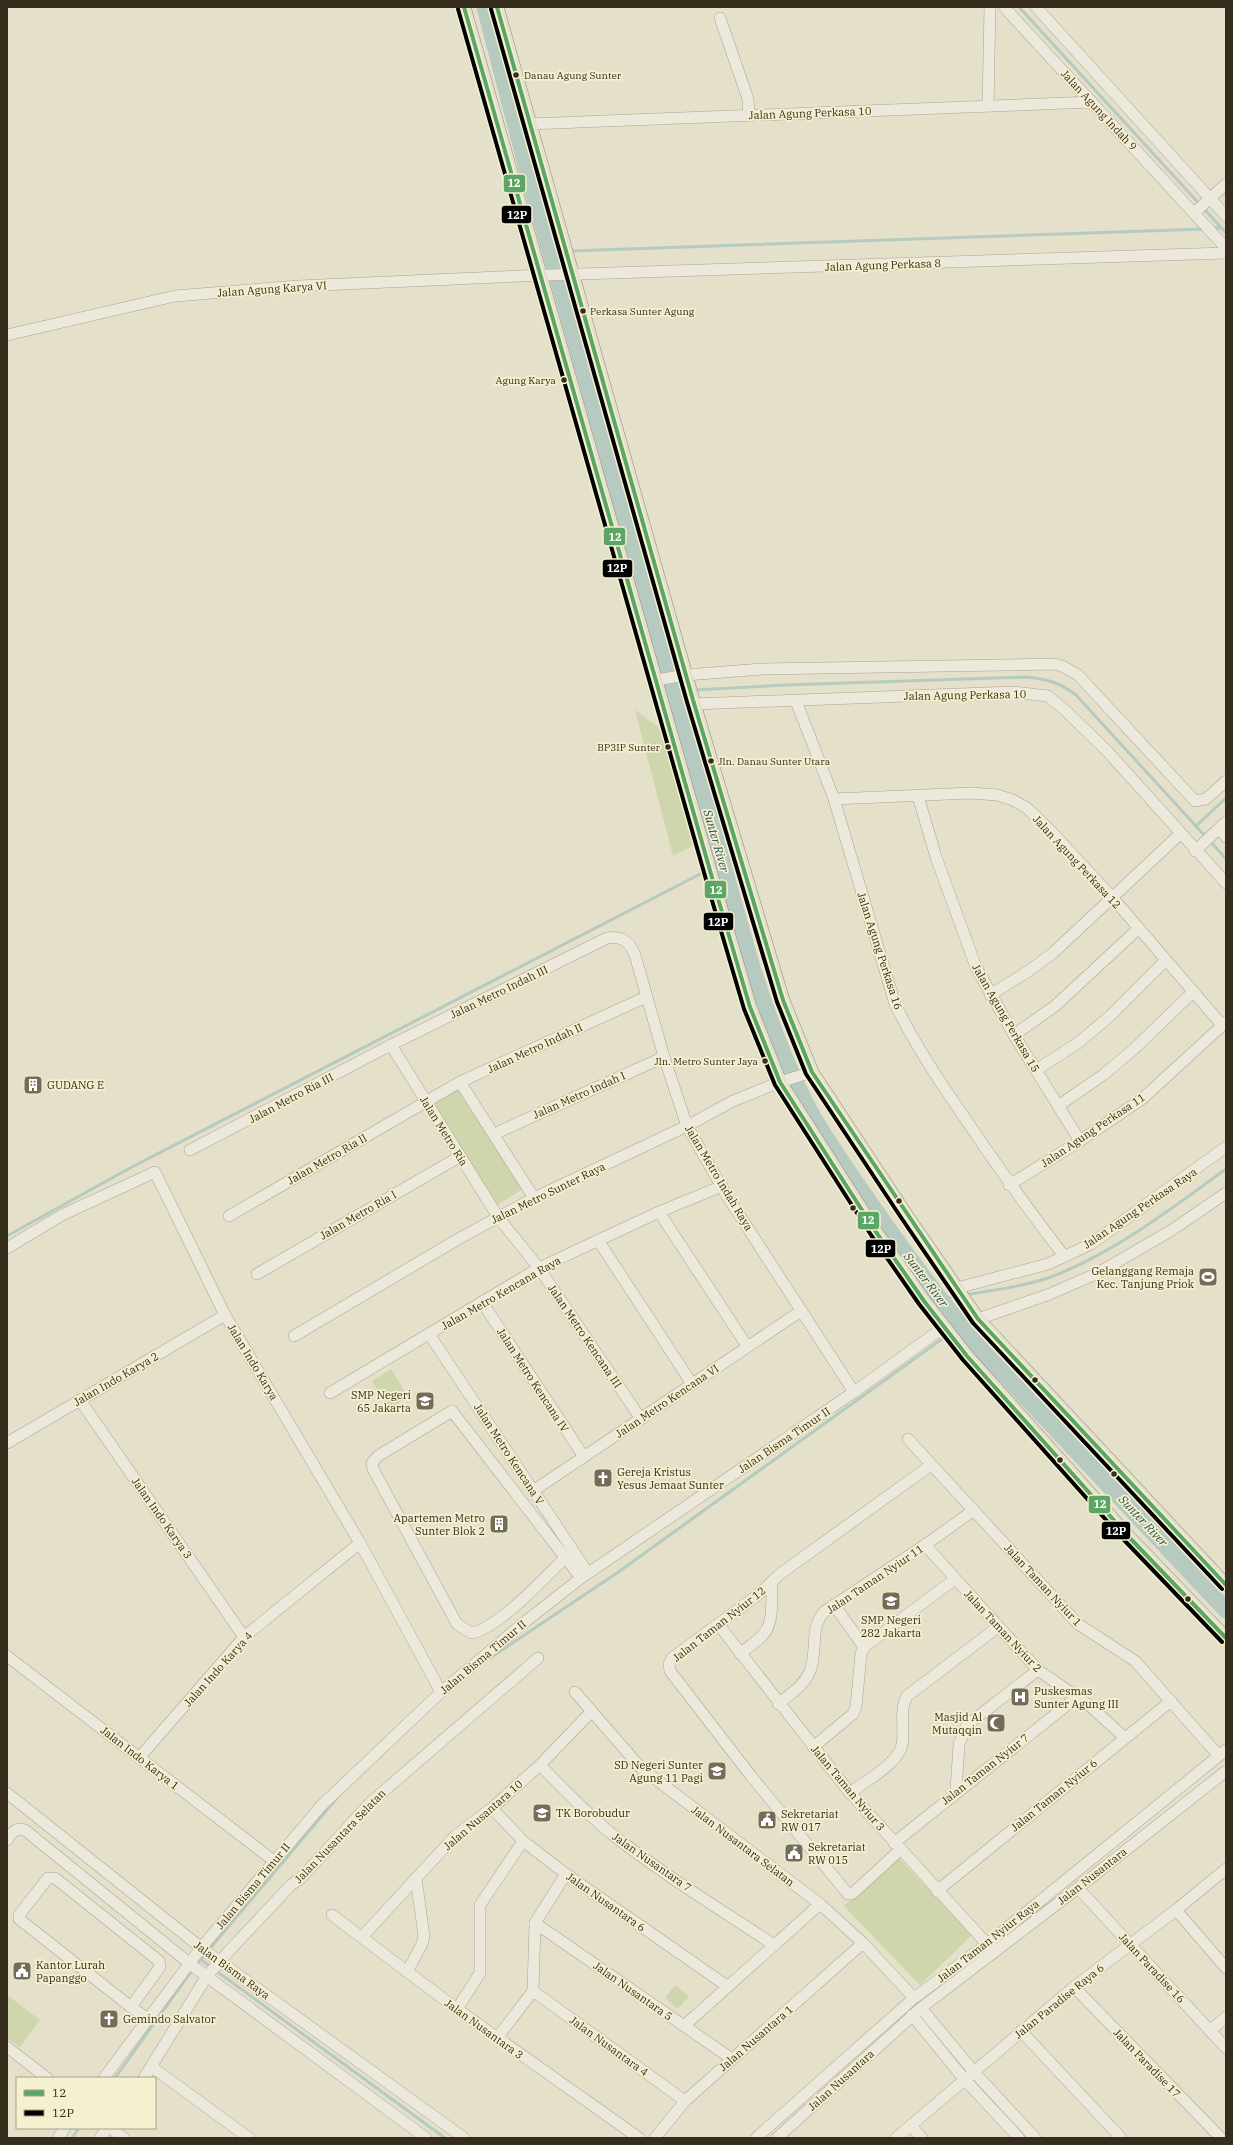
<svg xmlns="http://www.w3.org/2000/svg" width="1233" height="2145" font-family="'IBM Plex Serif',serif">
	<rect width="100%" height="100%" fill="#e4e0ca"/>
	<g fill="#cfd5ac">
		<path d="M672,691L720,863L711,866L661,694Z"/>
		<path d="M635,710L665,732L696,844L673,856Z"/>
		<path d="M459,1085L523,1189L494,1207L429,1103Z"/>
		<path d="M391,1369L408,1397L389,1409L372,1381Z"/>
		<path d="M897,1856L972,1935L920,1985L844,1906Z"/>
		<path d="M675,1985L689,1996L678,2009L665,1998Z"/>
		<path d="M7,1995L40,2020L20,2047L7,2038Z"/>
	</g>
	<g fill="none" stroke-linecap="round" stroke-linejoin="round">
		<g stroke="#b6cac0" stroke-width="3">
			<path d="M1019,7L1226,233"/>
			<path d="M1212,228H1221"/>
			<path d="M570,251L1204,229"/>
			<path d="M551,252H563"/>
			<path d="M695,690L786,685L1027,677C1046,679 1061,683 1076,695L1206,837"/>
			<path d="M674,692L687,691"/>
			<path d="M1196,826L1226,798"/>
			<path d="M1210,841L1226,859"/>
			<path d="M713,868L722,863"/>
			<path d="M7,1236L130,1168L706,871"/>
			<path d="M965,1295C993,1290 1022,1287 1048,1278C1112,1255 1172,1208 1226,1169"/>
			<path d="M940,1299L958,1296"/>
			<path d="M952,1331L960,1325"/>
			<path d="M490,1658L617,1573L946,1336"/>
			<path d="M200,1959L445,2138"/>
			<path d="M196,1965L337,1798"/>
			<path d="M115,2078L193,1969"/>
			<path d="M72,2138L79,2128"/>
		</g>
		<path stroke="#b6cac0" stroke-width="17" d="M485,7L528,172L750,961C766,1012 784,1063 809,1110C826,1141 847,1170 867,1199C902,1249 937,1298 976,1344L1226,1610"/>
		<g stroke="#a9a494" stroke-width="12">
			<g id="minor">
				<path d="M1004,7L1226,248"/>
				<path d="M1036,7L1226,216"/>
				<path d="M720,18L748,99L749,115"/>
				<path d="M988,106L990,7"/>
				<path d="M529,124L1092,102"/>
				<path d="M1194,213L1226,184"/>
				<path d="M7,335L175,296L299,286L519,276L1226,253"/>
				<path d="M656,680L686,675L762,669L1055,664L1064,667L1078,675L1195,801L1206,799L1226,781"/>
				<path d="M796,701L834,799L895,1004C913,1041 935,1075 958,1108C992,1159 1027,1208 1064,1256"/>
				<path d="M694,704L1013,692L1048,696L1066,711L1108,752L1226,883"/>
				<path d="M918,796L936,857L976,967L1014,1035L1080,1141"/>
				<path d="M834,799L971,793L997,795L1013,800L1027,808L1050,830L1112,897L1222,1025"/>
				<path d="M1219,829L1226,837"/>
				<path d="M1195,851L1226,822"/>
				<path d="M990,995L1030,970L1053,953L1180,834"/>
				<path d="M1014,1035L1055,1006L1138,929"/>
				<path d="M391,1045L498,1217L539,1268L641,1419"/>
				<path d="M1036,1070L1078,1043L1110,1016L1165,961"/>
				<path d="M460,1082L534,1198"/>
				<path d="M1058,1106L1103,1075L1134,1049L1193,992"/>
				<path d="M494,1134L664,1057"/>
				<path d="M190,1150L391,1045L607,938C622,936 629,941 635,955L664,1057L687,1126L727,1196L854,1392"/>
				<path d="M1009,1185L1080,1141L1142,1099L1226,1022"/>
				<path d="M659,1212L747,1346"/>
				<path d="M229,1216L460,1082L646,997"/>
				<path d="M598,1240L692,1384"/>
				<path d="M7,1248L62,1215L155,1172L225,1315L360,1543L441,1692"/>
				<path d="M257,1274L459,1157"/>
				<path d="M957,1288L1048,1264L1091,1244L1226,1147"/>
				<path d="M482,1302L584,1457"/>
				<path d="M978,1319L1050,1294L1098,1273L1172,1230L1226,1193"/>
				<path d="M429,1334L588,1573"/>
				<path d="M294,1336L460,1238L534,1198L687,1126L733,1101L780,1082L812,1072"/>
				<path d="M330,1393L539,1268L659,1212L722,1186"/>
				<path d="M80,1400L244,1637"/>
				<path d="M908,1439L1078,1624L1135,1661L1219,1756"/>
				<path d="M7,1443L225,1315"/>
				<path d="M533,1491L801,1311"/>
				<path d="M925,1545L1038,1670L1090,1706L1125,1738"/>
				<path d="M565,1558C545,1577 498,1629 471,1633L457,1624L373,1469L372,1463L378,1456L452,1411L581,1578"/>
				<path d="M834,1605L864,1647"/>
				<path d="M718,1624L850,1793L987,1944"/>
				<path d="M740,1654C747,1648 756,1642 762,1636C775,1623 771,1598 772,1581"/>
				<path d="M7,1656L274,1861"/>
				<path d="M575,1692L641,1768L820,1904L863,1943L914,1998"/>
				<path d="M778,1704C790,1694 804,1686 810,1671C818,1651 809,1627 825,1611L925,1545L974,1510"/>
				<path d="M813,1747L853,1714L856,1707L861,1654L864,1647L955,1579"/>
				<path d="M139,1758L244,1637L360,1543"/>
				<path d="M540,1765C564,1789 587,1814 613,1835C664,1875 720,1909 774,1945"/>
				<path d="M956,1791L959,1744L967,1725L1038,1670"/>
				<path d="M7,1793L204,1950L464,2138"/>
				<path d="M850,1793C864,1782 899,1763 902,1745C905,1730 899,1710 907,1696L998,1627"/>
				<path d="M492,1808L523,1841L566,1874L727,1986"/>
				<path d="M7,1840L12,1833L18,1829L25,1830L194,1967L426,2138"/>
				<path d="M894,1843L1077,1697"/>
				<path d="M900,1850L852,1894H848L751,1776L670,1671L669,1664L672,1658L759,1594L780,1574L931,1465"/>
				<path d="M48,1878H55L159,1961L160,1967L131,2007L19,1919V1915Z"/>
				<path d="M1078,1888L1226,2048"/>
				<path d="M937,1891L1171,1701"/>
				<path d="M1176,1910L1226,1968"/>
				<path d="M332,1915L457,2009L639,2138"/>
				<path d="M535,1923L732,2059"/>
				<path d="M362,1937L455,1836L492,1808L540,1765L591,1712"/>
				<path d="M407,1972L422,1944L424,1936L416,1878"/>
				<path d="M1074,1987L1221,2138"/>
				<path d="M533,1991L685,2101"/>
				<path d="M131,2007L148,2019"/>
				<path d="M921,2008L974,2072L1035,2138"/>
				<path d="M457,2009L480,1973V1905L523,1841"/>
				<path d="M912,2015L965,2080L1019,2138"/>
				<path d="M684,2026L820,1904"/>
				<path d="M1021,2031L1121,2138"/>
				<path d="M1210,2031L1226,2017"/>
				<path d="M497,2038L533,1991L535,1923L566,1874"/>
				<path d="M7,2047L47,2078"/>
				<path d="M152,2067L249,2138"/>
				<path d="M104,2078L201,1948L321,1806L441,1692L526,1621L581,1578L854,1392L944,1327"/>
				<path d="M144,2078L207,1976L229,1951L291,1885L301,1878L370,1803L538,1658"/>
				<path d="M911,2126L922,2138"/>
				<path d="M110,2128L124,2138"/>
				<path d="M58,2138L65,2128"/>
				<path d="M100,2138L107,2128"/>
				<path d="M655,2138L685,2101L863,1943"/>
				<path d="M756,2138L914,1998L987,1944L1226,1750"/>
				<path d="M777,2138L921,2008L1078,1888L1226,1771"/>
				<path d="M896,2138L1074,1987L1176,1910L1226,1869"/>
			</g>
		</g>
		<g stroke="#8e897a" stroke-width="14">
			<g id="major">
				<path d="M464,7L717,895L750,1007L780,1082L876,1232L924,1301L967,1356L1128,1536L1226,1638"/>
				<path d="M497,7L693,700L783,1000L812,1072L905,1213L978,1319L1226,1585"/>
			</g>
		</g>
		<use href="#minor" stroke="#ece9dc" stroke-width="11"/>
		<use href="#major" stroke="#e3e0cd" stroke-width="13"/>
		<g stroke="#f5f0cf" stroke-width="7">
			<g id="bus-1">
				<path d="M464,7L717,895L750,1007L780,1082L876,1232L924,1301L967,1356L1128,1536L1226,1638"/>
				<path d="M497,7L693,700L783,1000L812,1072L978,1319L1226,1585"/>
			</g>
		</g>
		<g stroke="#f5f0cf" stroke-width="7">
			<g id="bus-2">
				<path d="M458,9L711,897L744,1009L775,1085L871,1235L919,1304L963,1360L1124,1540L1222,1642"/>
				<path d="M491,9L687,702L777,1002L806,1074L900,1216L973,1323L1222,1589"/>
			</g>
		</g>
		<use href="#bus-1" stroke="#5ba665" stroke-width="4"/>
		<use href="#bus-2" stroke="#010101" stroke-width="4"/>
	</g>
	<defs>
		<g id="building-square" transform="scale(1)"><rect x="-9" y="-9" width="18" height="18" rx="4" fill="#736c59" stroke="#f5f0cf"/><path d="M-4-6H4V6H1V3H-1V6H-4ZM-2.5-4.3h1.7v1.8h-1.7ZM.8-4.3h1.7v1.8H.8ZM-2.5-1h1.7V.8h-1.7ZM.8-1h1.7V.8H.8Z" fill="#fff"/></g>
		<g id="stadium-square" transform="scale(1)"><rect x="-9" y="-9" width="18" height="18" rx="4" fill="#736c59" stroke="#f5f0cf"/><path d="M0-5a6.5 5 0 1 0 0 10a6.5 5 0 1 0 0-10ZM-3.5-1.8h7v3.6h-7Z" fill="#fff"/></g>
		<g id="school-square" transform="scale(1)"><rect x="-9" y="-9" width="18" height="18" rx="4" fill="#736c59" stroke="#f5f0cf"/><path d="M0-5L7-2L0 1L-7-2ZM-4 1L0 2.5L4 1V4Q0 6-4 4Z" fill="#fff"/></g>
		<g id="church-square" transform="scale(1)"><rect x="-9" y="-9" width="18" height="18" rx="4" fill="#736c59" stroke="#f5f0cf"/><path d="M-1.2-6h2.4v3.5h3.3v2.4h-3.3V6h-2.4V-.1h-3.3v-2.4h3.3Z" fill="#fff"/></g>
		<g id="hospital-square" transform="scale(1)"><rect x="-9" y="-9" width="18" height="18" rx="4" fill="#736c59" stroke="#f5f0cf"/><path d="M-5-5h3v3.5h4V-5h3V5h-3V1.5h-4V5h-3Z" fill="#fff"/></g>
		<g id="mosque-square" transform="scale(1)"><rect x="-9" y="-9" width="18" height="18" rx="4" fill="#736c59" stroke="#f5f0cf"/><path d="M3.5-4.9A6 6 0 1 0 3.5 4.9A5 5 0 1 1 3.5-4.9Z" fill="#fff"/></g>
		<g id="civic-square" transform="scale(1)"><rect x="-9" y="-9" width="18" height="18" rx="4" fill="#736c59" stroke="#f5f0cf"/><path d="M-.6-6.5H3V-4.5H.6V-3L4-1V1h2V6H-6V1h2V-1L-.6-3ZM-1.2 2.5V6h2.4V2.5Z" fill="#fff"/></g>
	</defs>
	<g fill-rule="evenodd">
		<use href="#building-square" x="33" y="1085"/>
		<use href="#stadium-square" x="1208" y="1277"/>
		<use href="#school-square" x="425" y="1401"/>
		<use href="#church-square" x="603" y="1478"/>
		<use href="#building-square" x="499" y="1524"/>
		<use href="#school-square" x="891" y="1601"/>
		<use href="#hospital-square" x="1020" y="1697"/>
		<use href="#mosque-square" x="996" y="1723"/>
		<use href="#school-square" x="717" y="1771"/>
		<use href="#school-square" x="542" y="1813"/>
		<use href="#civic-square" x="767" y="1820"/>
		<use href="#civic-square" x="794" y="1853"/>
		<use href="#civic-square" x="22" y="1971"/>
		<use href="#church-square" x="109" y="2019"/>
	</g>
	<g fill="#362d1c" stroke="#f5f0cf" stroke-width="1.5">
		<circle cx="516" cy="75" r="3.5"/>
		<circle cx="583" cy="311" r="3.5"/>
		<circle cx="564" cy="380" r="3.5"/>
		<circle cx="668" cy="747" r="3.5"/>
		<circle cx="711" cy="761" r="3.5"/>
		<circle cx="765" cy="1061" r="3.5"/>
		<circle cx="899" cy="1201" r="3.5"/>
		<circle cx="853" cy="1208" r="3.5"/>
		<circle cx="1035" cy="1380" r="3.5"/>
		<circle cx="1060" cy="1460" r="3.5"/>
		<circle cx="1114" cy="1474" r="3.5"/>
		<circle cx="1188" cy="1599" r="3.5"/>
	</g>
	<g text-anchor="middle" stroke-width="3.5" stroke-linejoin="round" paint-order="stroke">
		<g font-size="10" fill="#362d1c" stroke="#f5f0cf" text-anchor="start">
			<text x="524" y="79">Danau Agung Sunter</text>
			<text x="590" y="315">Perkasa Sunter Agung</text>
			<text x="556" y="384" text-anchor="end">Agung Karya</text>
			<text x="660" y="751" text-anchor="end">BP3IP Sunter</text>
			<text x="718" y="765">Jln. Danau Sunter Utara</text>
			<text x="758" y="1065" text-anchor="end">Jln. Metro Sunter Jaya</text>
		</g>
		<g font-size="11" fill="#362d1c" stroke="#f5f0cf">
			<text transform="translate(1099 110) rotate(47)" y="4">Jalan Agung Indah 9</text>
			<text transform="translate(810 113) rotate(-2)" y="4">Jalan Agung Perkasa 10</text>
			<text transform="translate(883 265) rotate(-2)" y="4">Jalan Agung Perkasa 8</text>
			<text transform="translate(272 289) rotate(-4)" y="4">Jalan Agung Karya VI</text>
			<text transform="translate(965 695) rotate(-1)" y="4">Jalan Agung Perkasa 10</text>
			<text transform="translate(1077 862) rotate(47)" y="4">Jalan Agung Perkasa 12</text>
			<text transform="translate(880 951) rotate(72)" y="4">Jalan Agung Perkasa 16</text>
			<text transform="translate(499 992) rotate(-26)" y="4">Jalan Metro Indah III</text>
			<text transform="translate(1006 1018) rotate(60)" y="4">Jalan Agung Perkasa 15</text>
			<text transform="translate(535 1048) rotate(-25)" y="4">Jalan Metro Indah II</text>
			<text transform="translate(579 1095) rotate(-24)" y="4">Jalan Metro Indah I</text>
			<text transform="translate(291 1098) rotate(-28)" y="4">Jalan Metro Ria III</text>
			<text transform="translate(1093 1130) rotate(-34)" y="4">Jalan Agung Perkasa 11</text>
			<text transform="translate(444 1131) rotate(58)" y="4">Jalan Metro Ria</text>
			<text transform="translate(327 1159) rotate(-30)" y="4">Jalan Metro Ria II</text>
			<text transform="translate(719 1178) rotate(59)" y="4">Jalan Metro Indah Raya</text>
			<text transform="translate(548 1193) rotate(-26)" y="4">Jalan Metro Sunter Raya</text>
			<text transform="translate(1140 1208) rotate(-34)" y="4">Jalan Agung Perkasa Raya</text>
			<text transform="translate(358 1215) rotate(-30)" y="4">Jalan Metro Ria I</text>
			<text transform="translate(501 1293) rotate(-30)" y="4">Jalan Metro Kencana Raya</text>
			<text transform="translate(585 1336) rotate(56)" y="4">Jalan Metro Kencana III</text>
			<text transform="translate(253 1362) rotate(59)" y="4">Jalan Indo Karya</text>
			<text transform="translate(116 1379) rotate(-30)" y="4">Jalan Indo Karya 2</text>
			<text transform="translate(533 1380) rotate(57)" y="4">Jalan Metro Kencana IV</text>
			<text transform="translate(667 1401) rotate(-34)" y="4">Jalan Metro Kencana VI</text>
			<text transform="translate(784 1440) rotate(-34)" y="4">Jalan Bisma Timur II</text>
			<text transform="translate(509 1454) rotate(57)" y="4">Jalan Metro Kencana V</text>
			<text transform="translate(162 1518) rotate(55)" y="4">Jalan Indo Karya 3</text>
			<text transform="translate(875 1579) rotate(-34)" y="4">Jalan Taman Nyiur 11</text>
			<text transform="translate(1043 1585) rotate(47)" y="4">Jalan Taman Nyiur 1</text>
			<text transform="translate(719 1624) rotate(-38)" y="4">Jalan Taman Nyiur 12</text>
			<text transform="translate(1003 1631) rotate(47)" y="4">Jalan Taman Nyiur 2</text>
			<text transform="translate(483 1657) rotate(-40)" y="4">Jalan Bisma Timur II</text>
			<text transform="translate(218 1669) rotate(-48)" y="4">Jalan Indo Karya 4</text>
			<text transform="translate(140 1758) rotate(38)" y="4">Jalan Indo Karya 1</text>
			<text transform="translate(985 1769) rotate(-38)" y="4">Jalan Taman Nyiur 7</text>
			<text transform="translate(848 1788) rotate(50)" y="4">Jalan Taman Nyiur 3</text>
			<text transform="translate(1054 1795) rotate(-39)" y="4">Jalan Taman Nyiur 6</text>
			<text transform="translate(483 1815) rotate(-41)" y="4">Jalan Nusantara 10</text>
			<text transform="translate(340 1836) rotate(-46)" y="4">Jalan Nusantara Selatan</text>
			<text transform="translate(743 1846) rotate(37)" y="4">Jalan Nusantara Selatan</text>
			<text transform="translate(652 1862) rotate(35)" y="4">Jalan Nusantara 7</text>
			<text transform="translate(1092 1876) rotate(-38)" y="4">Jalan Nusantara</text>
			<text transform="translate(253 1886) rotate(-50)" y="4">Jalan Bisma Timur II</text>
			<text transform="translate(606 1902) rotate(35)" y="4">Jalan Nusantara 6</text>
			<text transform="translate(988 1941) rotate(-38)" y="4">Jalan Taman Nyiur Raya</text>
			<text transform="translate(1152 1968) rotate(47)" y="4">Jalan Paradise 16</text>
			<text transform="translate(232 1970) rotate(36)" y="4">Jalan Bisma Raya</text>
			<text transform="translate(633 1991) rotate(35)" y="4">Jalan Nusantara 5</text>
			<text transform="translate(1059 2001) rotate(-39)" y="4">Jalan Paradise Raya 6</text>
			<text transform="translate(484 2029) rotate(36)" y="4">Jalan Nusantara 3</text>
			<text transform="translate(756 2038) rotate(-41)" y="4">Jalan Nusantara 1</text>
			<text transform="translate(609 2046) rotate(36)" y="4">Jalan Nusantara 4</text>
			<text transform="translate(1147 2063) rotate(46)" y="4">Jalan Paradise 17</text>
			<text transform="translate(841 2080) rotate(-42)" y="4">Jalan Nusantara</text>
		</g>
		<g font-size="11" fill="#362d1c" stroke="#f5f0cf" text-anchor="start">
			<text x="47" y="1089">GUDANG E</text>
			<text x="1194" y="1275" text-anchor="end">Gelanggang Remaja<tspan x="1194" dy="13">Kec. Tanjung Priok</tspan></text>
			<text x="411" y="1399" text-anchor="end">SMP Negeri<tspan x="411" dy="13">65 Jakarta</tspan></text>
			<text x="617" y="1476">Gereja Kristus<tspan x="617" dy="13">Yesus Jemaat Sunter</tspan></text>
			<text x="485" y="1522" text-anchor="end">Apartemen Metro<tspan x="485" dy="13">Sunter Blok 2</tspan></text>
			<text x="891" y="1624" text-anchor="middle">SMP Negeri<tspan x="891" dy="13">282 Jakarta</tspan></text>
			<text x="1034" y="1695">Puskesmas<tspan x="1034" dy="13">Sunter Agung III</tspan></text>
			<text x="982" y="1721" text-anchor="end">Masjid Al<tspan x="982" dy="13">Mutaqqin</tspan></text>
			<text x="703" y="1769" text-anchor="end">SD Negeri Sunter<tspan x="703" dy="13">Agung 11 Pagi</tspan></text>
			<text x="556" y="1817">TK Borobudur</text>
			<text x="781" y="1818">Sekretariat<tspan x="781" dy="13">RW 017</tspan></text>
			<text x="808" y="1851">Sekretariat<tspan x="808" dy="13">RW 015</tspan></text>
			<text x="36" y="1969">Kantor Lurah<tspan x="36" dy="13">Papanggo</tspan></text>
			<text x="123" y="2023">Gemindo Salvator</text>
		</g>
		<g font-size="12" font-style="italic" fill="#2b5256" stroke="#f5f0cf">
			<text transform="translate(716 841) rotate(74)" y="4">Sunter River</text>
			<text transform="translate(926 1280) rotate(53)" y="4">Sunter River</text>
			<text transform="translate(1143 1521) rotate(47)" y="4">Sunter River</text>
		</g>
	</g>
	<g stroke="#f5f0cf" stroke-width="1.5">
		<rect x="503" y="174" width="23" height="19" rx="4" fill="#5ba665"/>
		<rect x="501" y="205" width="31" height="19" rx="4" fill="#010101"/>
		<rect x="603" y="527" width="23" height="19" rx="4" fill="#5ba665"/>
		<rect x="602" y="559" width="31" height="19" rx="4" fill="#010101"/>
		<rect x="704" y="880" width="23" height="19" rx="4" fill="#5ba665"/>
		<rect x="703" y="912" width="31" height="19" rx="4" fill="#010101"/>
		<rect x="857" y="1211" width="23" height="19" rx="4" fill="#5ba665"/>
		<rect x="865" y="1239" width="31" height="19" rx="4" fill="#010101"/>
		<rect x="1088" y="1495" width="23" height="19" rx="4" fill="#5ba665"/>
		<rect x="1101" y="1521" width="30" height="19" rx="4" fill="#010101"/>
	</g>
	<g font-size="11" text-anchor="middle" font-weight="bold" fill="#fff">
		<text x="514" y="187">12</text>
		<text x="517" y="219">12P</text>
		<text x="615" y="541">12</text>
		<text x="617" y="572">12P</text>
		<text x="716" y="894">12</text>
		<text x="718" y="926">12P</text>
		<text x="868" y="1224">12</text>
		<text x="881" y="1253">12P</text>
		<text x="1100" y="1508">12</text>
		<text x="1116" y="1535">12P</text>
	</g>
	<rect width="1233" height="2145" fill="none" stroke="#362d1c" stroke-width="16"/>
	<rect x="16" y="2077" width="140" height="52" fill="#f5f0cf" stroke="#a9a287"/>
	<rect x="24" y="2090" width="20" height="6" fill="#5ba665" stroke="#a9a287"/>
	<text x="52" y="2097" font-size="12" fill="#362d1c">12</text>
	<rect x="24" y="2110" width="20" height="6" fill="#010101" stroke="#a9a287"/>
	<text x="52" y="2117" font-size="12" fill="#362d1c">12P</text>
</svg>
